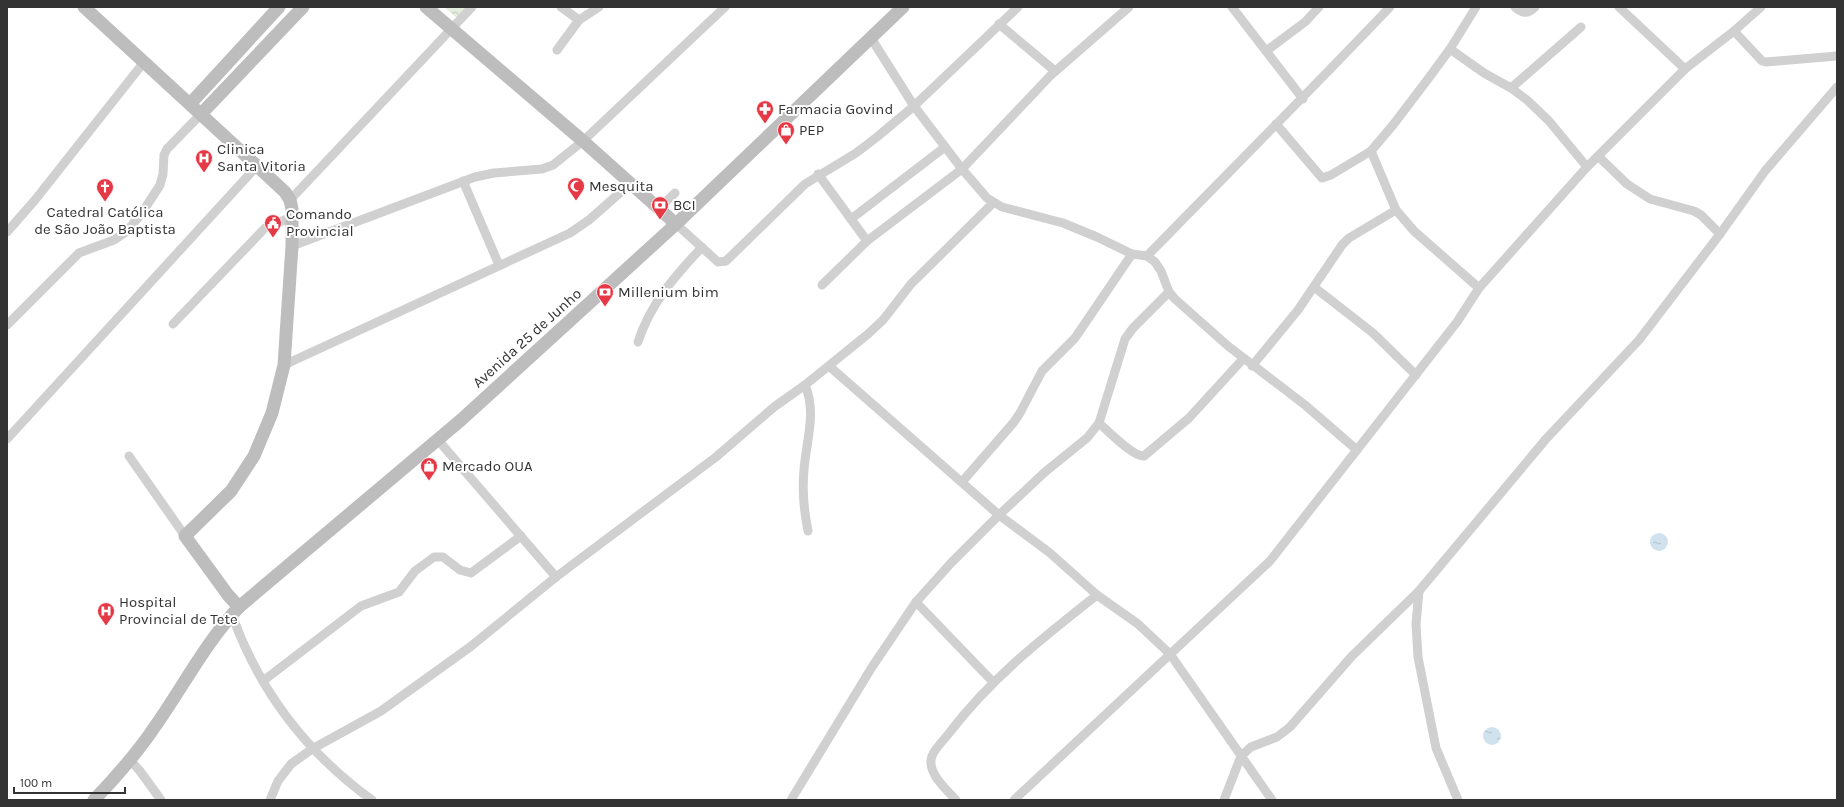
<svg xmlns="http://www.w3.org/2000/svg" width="1844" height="807" font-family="Karla,sans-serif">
	<defs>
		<pattern id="park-crowns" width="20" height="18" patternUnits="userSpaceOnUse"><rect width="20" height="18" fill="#e6ecdf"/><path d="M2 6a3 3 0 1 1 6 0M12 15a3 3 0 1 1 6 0" fill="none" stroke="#c6cbc0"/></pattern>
		<pattern id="water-ripples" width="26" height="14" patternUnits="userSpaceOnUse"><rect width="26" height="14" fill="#cfe2ee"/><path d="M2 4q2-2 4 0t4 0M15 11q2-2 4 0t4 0" fill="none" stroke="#b2c2cd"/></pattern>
	</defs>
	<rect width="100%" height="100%" fill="#fff"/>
	<path fill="url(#park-crowns)" d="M444,7H467L457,18Z"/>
	<g fill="url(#water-ripples)">
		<circle cx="1659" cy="542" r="9"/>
		<circle cx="1492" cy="736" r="9"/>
	</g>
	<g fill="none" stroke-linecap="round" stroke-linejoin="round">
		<g stroke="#d0d0d0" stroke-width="9">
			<path d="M561,7L579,20"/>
			<path d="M1232,7L1303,99"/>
			<path d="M1515,7C1523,14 1528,14 1535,7"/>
			<path d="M1619,7L1685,69"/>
			<path d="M999,24L1055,71"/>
			<path d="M1734,31L1762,61L1766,62L1837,56"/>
			<path d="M871,38L914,106L962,169L987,198L1002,207L1063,223L1097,237L1132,254L1147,256L1155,262L1161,271L1169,292L1175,299L1228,346L1305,405L1357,450"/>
			<path d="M1450,49L1484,73L1511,88L1527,100L1549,121L1587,167"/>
			<path d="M557,50L579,20L599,7"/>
			<path d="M1266,51L1305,22L1319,7"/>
			<path d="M1511,88L1581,27"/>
			<path d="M1276,124L1322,178L1331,175L1371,151L1393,125L1428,79L1450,49L1476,7"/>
			<path d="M1371,151L1396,210L1414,231L1479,288"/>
			<path d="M1598,156L1627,184L1650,199L1694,211L1701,215L1720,234"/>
			<path d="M818,174L867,241"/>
			<path d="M463,181L499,265"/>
			<path d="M290,200L472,7"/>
			<path d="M659,208L675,193"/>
			<path d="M851,219L945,147"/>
			<path d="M676,224L718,262L726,261L805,184L856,153L877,137L914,106L1018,7"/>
			<path d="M7,232L35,200L144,62"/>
			<path d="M292,246L475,177L494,173L542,169L553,165L583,141L725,7"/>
			<path d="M1147,256C1228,173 1310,91 1390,7"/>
			<path d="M822,285L867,241L962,169L1051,75L1129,7"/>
			<path d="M1314,287L1373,333L1416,375"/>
			<path d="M173,324L265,228L292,217"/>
			<path d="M7,325L79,253L114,240L126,232L142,213L160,185L163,174L164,155L167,149L201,114"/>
			<path d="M638,342C650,304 675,276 702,247"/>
			<path d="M284,365L570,233L589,220L631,183"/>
			<path d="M829,366L999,515L1050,553L1097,595L1138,624L1170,654L1272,800"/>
			<path d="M1252,366L1298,310L1342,245L1349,238L1396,210"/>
			<path d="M805,385C817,413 806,441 804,470C802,490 804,511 808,531"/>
			<path d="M1099,423C1108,431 1133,457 1144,456L1189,418L1243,359"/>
			<path d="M7,439L257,166"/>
			<path d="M438,440L556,577"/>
			<path d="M129,456L185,536"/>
			<path d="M962,482L1014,422L1020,413L1042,371L1075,338L1132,254"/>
			<path d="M1419,591L1416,624L1418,657L1436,748L1458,800"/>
			<path d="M916,602L993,682"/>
			<path d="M232,615C259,690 307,753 372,800"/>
			<path d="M263,681L361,606L399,592L415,571L434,557H443L460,570L471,573L521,536"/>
			<path d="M130,760L140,771L161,800"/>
			<path d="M270,800L278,781L291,764L312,749L381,711L470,647L556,577L716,457L774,407L805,385L868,334L883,320L911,284L993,203"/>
			<path d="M791,800L872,667L916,602L951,563L999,515L1045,472L1087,438L1099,423L1125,339L1133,328L1169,292"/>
			<path d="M956,800C946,789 926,772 932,756C935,748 945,739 950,732C992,677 1044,637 1097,595"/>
			<path d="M1014,800L1270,561L1457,322L1479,288L1587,167L1685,69L1734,31L1761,7"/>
			<path d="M1224,800L1241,756L1251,747L1277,737L1290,727L1352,656L1419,591L1546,439L1639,340L1720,234L1765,171L1837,87"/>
		</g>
		<g stroke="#bdbdbd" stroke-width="13">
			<path d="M84,7L257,166L285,192L290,200L292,209V246L284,365L272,413L254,456L231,491L185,536L228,595L239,607"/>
			<path d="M426,7L583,141L676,224"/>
			<path d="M190,104L279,7"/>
			<path d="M201,114L303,7"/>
			<path d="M94,800C117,776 138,752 156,725C184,685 206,642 239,607L461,420L676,224L903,7"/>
		</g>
	</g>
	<defs>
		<g id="pharmacy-pin" transform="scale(0.9)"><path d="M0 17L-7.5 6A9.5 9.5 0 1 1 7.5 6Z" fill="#e63946" stroke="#fff"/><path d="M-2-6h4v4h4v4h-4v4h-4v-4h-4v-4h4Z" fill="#fff"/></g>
		<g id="shop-pin" transform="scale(0.9)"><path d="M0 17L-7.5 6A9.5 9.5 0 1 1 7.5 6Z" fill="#e63946" stroke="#fff"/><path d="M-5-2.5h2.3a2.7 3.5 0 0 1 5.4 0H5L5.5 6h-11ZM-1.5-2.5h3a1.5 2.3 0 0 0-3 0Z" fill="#fff"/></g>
		<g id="hospital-pin" transform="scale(0.9)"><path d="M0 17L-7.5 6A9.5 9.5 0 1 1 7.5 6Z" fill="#e63946" stroke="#fff"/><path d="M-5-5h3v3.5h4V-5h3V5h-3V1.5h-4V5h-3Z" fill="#fff"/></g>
		<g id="mosque-pin" transform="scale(0.9)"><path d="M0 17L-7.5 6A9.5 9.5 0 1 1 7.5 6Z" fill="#e63946" stroke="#fff"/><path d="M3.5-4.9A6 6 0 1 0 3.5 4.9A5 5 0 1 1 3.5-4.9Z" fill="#fff"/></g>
		<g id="church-pin" transform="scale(0.9)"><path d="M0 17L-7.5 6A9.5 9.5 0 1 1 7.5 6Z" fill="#e63946" stroke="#fff"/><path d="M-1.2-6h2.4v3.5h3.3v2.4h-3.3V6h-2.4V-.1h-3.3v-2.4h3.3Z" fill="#fff"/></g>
		<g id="bank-pin" transform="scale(0.9)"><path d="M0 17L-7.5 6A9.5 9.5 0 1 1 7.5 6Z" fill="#e63946" stroke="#fff"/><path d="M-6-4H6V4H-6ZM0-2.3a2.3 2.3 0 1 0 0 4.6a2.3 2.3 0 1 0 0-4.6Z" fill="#fff"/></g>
		<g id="civic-pin" transform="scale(0.9)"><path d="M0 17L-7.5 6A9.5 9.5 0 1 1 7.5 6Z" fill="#e63946" stroke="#fff"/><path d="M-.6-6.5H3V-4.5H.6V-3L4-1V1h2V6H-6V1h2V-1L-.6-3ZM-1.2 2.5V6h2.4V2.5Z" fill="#fff"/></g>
	</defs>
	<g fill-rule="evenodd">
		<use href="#pharmacy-pin" x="765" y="109"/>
		<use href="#shop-pin" x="786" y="130"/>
		<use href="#hospital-pin" x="204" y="158"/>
		<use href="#mosque-pin" x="576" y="186"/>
		<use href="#church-pin" x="105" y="187"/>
		<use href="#bank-pin" x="660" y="205"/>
		<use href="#civic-pin" x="273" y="223"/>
		<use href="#bank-pin" x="605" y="292"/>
		<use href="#shop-pin" x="429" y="466"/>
		<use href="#hospital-pin" x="106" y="611"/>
	</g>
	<g text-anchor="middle" stroke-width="4" stroke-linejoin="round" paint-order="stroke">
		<g font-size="15" fill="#333" stroke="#fff" text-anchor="start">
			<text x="778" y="114">Farmacia Govind</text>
			<text x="799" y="135">PEP</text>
			<text x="217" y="154">Clinica<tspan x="217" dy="17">Santa Vitoria</tspan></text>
			<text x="589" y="191">Mesquita</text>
			<text x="673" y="210">BCI</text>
			<text x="105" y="217" text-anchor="middle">Catedral Católica<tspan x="105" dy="17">de São João Baptista</tspan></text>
			<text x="286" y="219">Comando<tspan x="286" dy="17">Provincial</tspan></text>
			<text x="618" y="297">Millenium bim</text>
			<text x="442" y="471">Mercado OUA</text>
			<text x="119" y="607">Hospital<tspan x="119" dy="17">Provincial de Tete</tspan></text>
		</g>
		<g font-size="15" fill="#333" stroke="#fff">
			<text transform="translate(527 338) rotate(-42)" y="5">Avenida 25 de Junho</text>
		</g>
	</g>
	<rect width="1844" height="807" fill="none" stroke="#333333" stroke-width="16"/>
	<path d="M14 787v6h111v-6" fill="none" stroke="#333333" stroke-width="2"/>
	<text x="20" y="787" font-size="12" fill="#333333" stroke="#ffffff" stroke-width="3" paint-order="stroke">100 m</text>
</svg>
